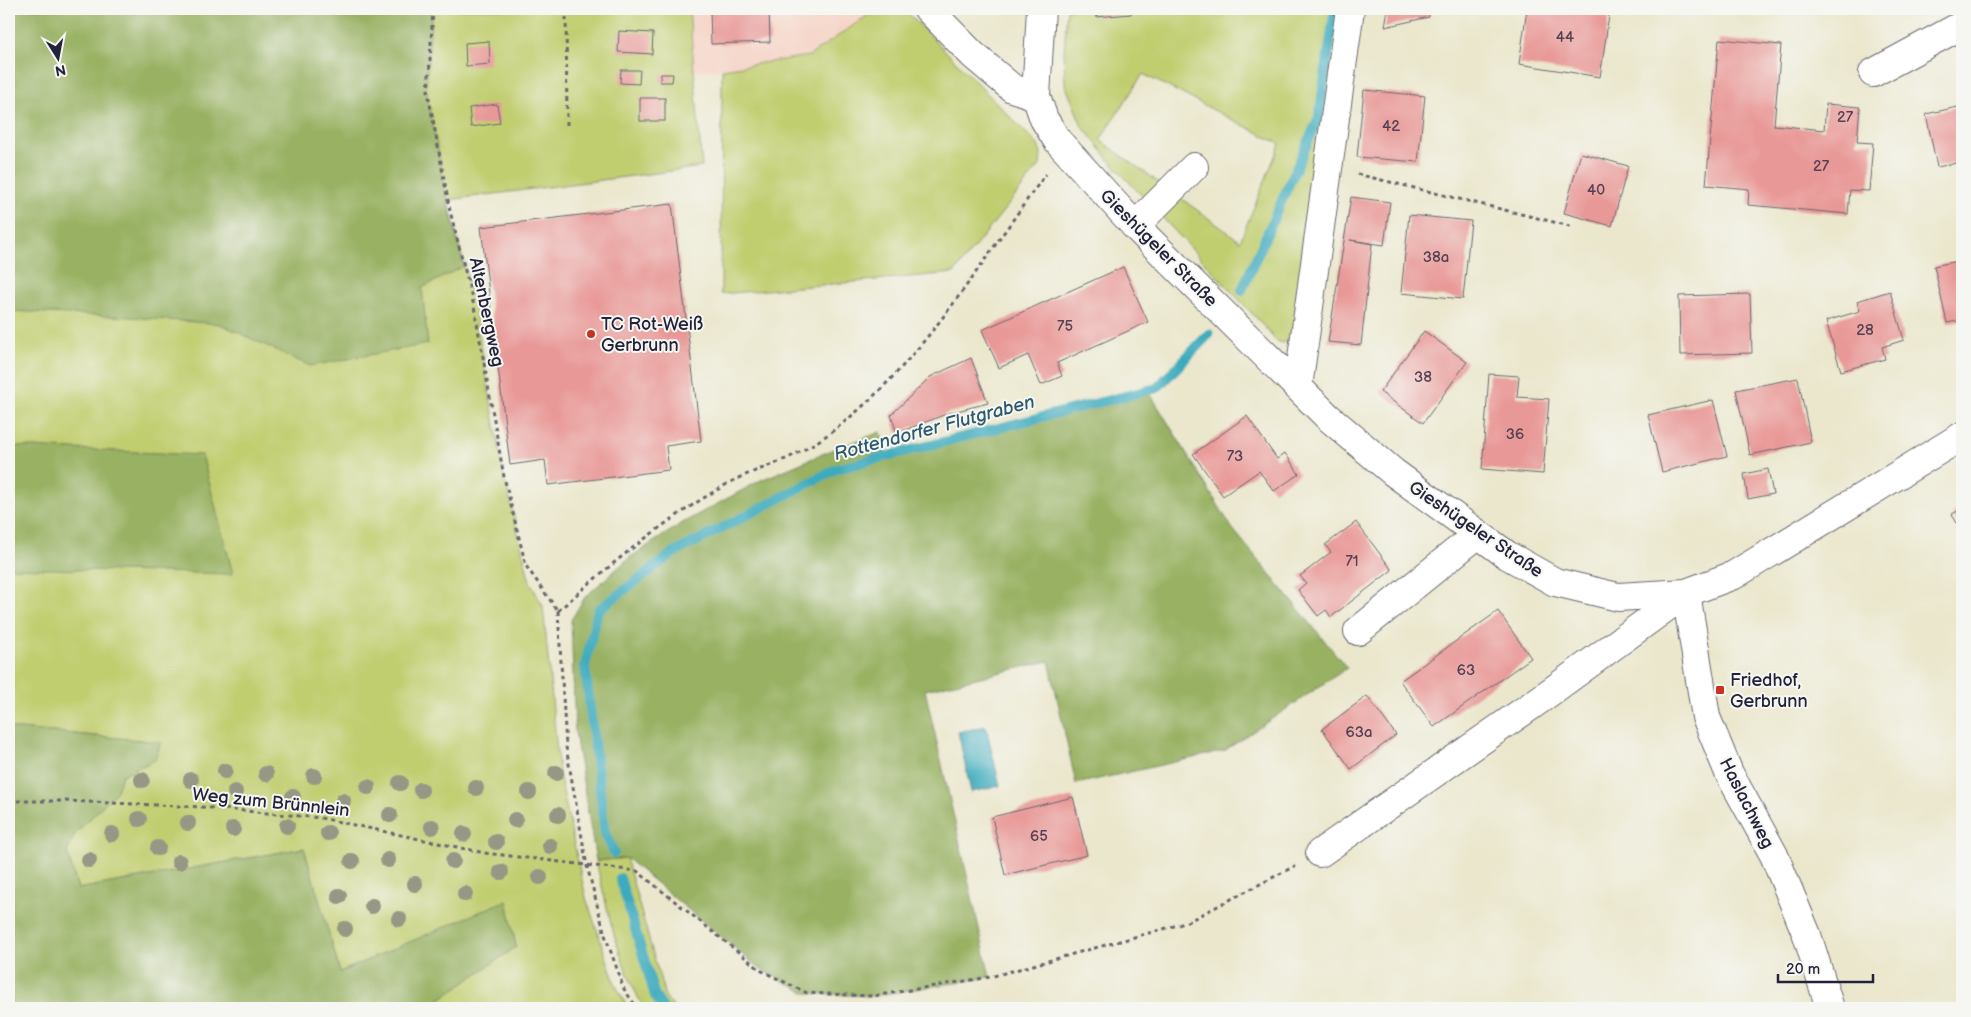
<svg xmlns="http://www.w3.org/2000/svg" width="1971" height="1017" font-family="'Balsamiq Sans',sans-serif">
	<rect width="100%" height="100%" fill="#f6f6f2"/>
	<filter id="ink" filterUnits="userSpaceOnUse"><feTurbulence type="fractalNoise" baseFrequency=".02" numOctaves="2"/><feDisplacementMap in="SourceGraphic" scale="10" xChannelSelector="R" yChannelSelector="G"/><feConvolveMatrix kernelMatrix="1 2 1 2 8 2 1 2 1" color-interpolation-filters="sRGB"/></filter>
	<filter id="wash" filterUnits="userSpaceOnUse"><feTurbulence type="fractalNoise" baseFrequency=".0096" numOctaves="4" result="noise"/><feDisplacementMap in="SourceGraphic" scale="20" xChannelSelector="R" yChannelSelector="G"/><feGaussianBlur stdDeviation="1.12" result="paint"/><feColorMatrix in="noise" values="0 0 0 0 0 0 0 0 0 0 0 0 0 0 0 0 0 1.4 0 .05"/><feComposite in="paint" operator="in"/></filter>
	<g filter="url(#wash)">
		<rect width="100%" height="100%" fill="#ebe7cd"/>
		<path fill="#f6d2c4" d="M689,9H877L809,56L695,72Z"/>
		<g fill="#c1ce70" stroke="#727856" fill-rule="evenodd">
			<path d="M9,9H689L702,167L448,200L474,305L504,476L530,582L543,606L559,773L576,853L586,898L616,986L628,1008H427L516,947L507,901L340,972L304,848L78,889L67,852L74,834L117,791L122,775L155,760L161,742L9,728Z"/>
			<path d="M877,9H904L1038,145L1041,154L1040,165L954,273L721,294L722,69L809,56Z"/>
			<path d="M1067,9H1335L1295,324L1289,340L1283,343L1276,341L1260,322L1115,167L1082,126L1065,84L1064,52ZM1143,74L1280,144L1240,241L1100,140Z"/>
			<path d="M626,858L665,996L674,1008H644C618,963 608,912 596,861Z"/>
		</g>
		<g fill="#98b162" stroke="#5d6a4e">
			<path d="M9,9H432L426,89L448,202L464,266L422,288L428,344L310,366L220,324L130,317L9,311Z"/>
			<path d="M1148,390L1232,528L1347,668L1224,751L1076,784L1049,661L925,690L990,977L873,996L806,993L760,969L626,858L596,861L575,732L571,620L585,597L629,558L684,522L761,480L839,447L881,432L887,457Z"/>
			<path d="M9,446L202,455L233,574L9,568Z"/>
			<path d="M9,728L161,742L155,760L122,775L117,791L75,834L67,852L78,889L304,848L340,972L507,900L516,947L427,1008H9Z"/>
		</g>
		<path fill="#3eabbd" stroke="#30667c" d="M986,726L1000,786L971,792L958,732Z"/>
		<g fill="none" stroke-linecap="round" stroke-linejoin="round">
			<g stroke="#3eabbd" stroke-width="10">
				<path d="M1242,290L1319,117L1335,9"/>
				<path d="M614,853L605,833L585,666L598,610L672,554L836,469L1157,388L1209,334"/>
				<path d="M620,878L655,996L663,1008"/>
			</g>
		</g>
		<g id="blocks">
			<g fill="#e89896">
				<path d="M710,9H769L770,42L711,44Z"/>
				<path d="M1095,9H1131V14L1096,17Z"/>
				<path d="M1388,9H1429V17L1385,27Z"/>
				<path d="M1527,9H1610L1600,77L1519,64Z"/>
				<path d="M619,31L653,33L652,54L618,52Z"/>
				<path d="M1719,39L1781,45L1774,125L1824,130L1826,104L1860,107L1857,142L1873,143L1869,191L1850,190L1848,214L1748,205L1749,189L1706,185Z"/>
				<path d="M489,41L490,64L466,66L465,43Z"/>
				<path d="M621,70H640L639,84L620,83Z"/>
				<path d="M661,74H673L672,82H660Z"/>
				<path d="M1364,90L1425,96L1418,162L1357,157Z"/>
				<rect x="640" y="98" width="25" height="23"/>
				<path d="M497,104L500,123L471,127L469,108Z"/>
				<path d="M1962,106V162L1937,167L1926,114Z"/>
				<path d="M1581,153L1628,166L1612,226L1564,213Z"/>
				<path d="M1351,197L1390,202L1384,245L1350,240L1372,244L1361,345L1328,342Z"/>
				<path d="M672,204L701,441L666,446L669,470L548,485L545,460L510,465L481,227Z"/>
				<path d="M1409,215L1471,221L1463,299L1401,293Z"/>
				<path d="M1962,260V320L1947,323L1934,266Z"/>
				<path d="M1123,267L1148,322L1057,363L1062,376L1041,385L1028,355L999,368L982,330Z"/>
				<path d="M1890,291L1904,340L1882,347L1885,359L1841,371L1826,321L1860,311L1857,301Z"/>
				<path d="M1750,294L1752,353L1680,355L1679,296Z"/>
				<path d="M1424,331L1467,362L1423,423L1380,392Z"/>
				<path d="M971,358L988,403L949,413L897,433L891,415L930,377Z"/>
				<path d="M1489,374L1519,376L1517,397L1549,399L1543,474L1482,469Z"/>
				<path d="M1798,378L1811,442L1750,455L1736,390Z"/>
				<path d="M1713,400L1727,456L1662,472L1648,415Z"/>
				<path d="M1247,416L1277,459L1285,453L1299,474L1274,491L1259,471L1223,496L1193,454Z"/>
				<path d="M1768,469L1773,494L1748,499L1744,474Z"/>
				<path d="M1962,509V533L1952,514Z"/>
				<path d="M1356,522L1392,570L1331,617L1326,610L1318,616L1298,590L1306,583L1300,576L1331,552L1325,545Z"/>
				<path d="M1498,611L1531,658L1434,727L1400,681Z"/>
				<path d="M1367,696L1396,735L1351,769L1322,729Z"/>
				<path d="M1073,797L1087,855L1005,875L992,817Z"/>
			</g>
		</g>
	</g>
	<g filter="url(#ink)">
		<use href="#blocks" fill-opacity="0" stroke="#68676e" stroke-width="1"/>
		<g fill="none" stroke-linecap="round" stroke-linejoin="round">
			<g stroke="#68676e" stroke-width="30">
				<g id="minor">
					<path d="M928,9L973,55L1012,88L1036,96"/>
					<path d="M1041,9L1036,96L1044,119L1057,140L1135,226L1328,417L1393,472L1507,555L1555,582L1618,597L1686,593"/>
					<path d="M1873,73L1962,25"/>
					<path d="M1135,226L1194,167"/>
					<path d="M1298,387L1350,9"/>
					<path d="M1686,593L1706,717L1729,773L1774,855L1807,935L1830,1008"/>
					<path d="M1358,631L1478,534"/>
					<path d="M1320,853L1538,701L1686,593L1734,575L1962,436"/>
				</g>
			</g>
			<g stroke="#68676e" stroke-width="3" stroke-dasharray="4 4" stroke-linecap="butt">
				<path d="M433,9L428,93L450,211L474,306L504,477L526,566L558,611"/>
				<path d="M566,9L567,126"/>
				<path d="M1357,174L1574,227"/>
				<path d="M558,611C610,564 666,519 727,484C746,473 769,467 790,457C806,449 824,438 838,427C924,360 981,261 1046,174"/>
				<path d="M558,611L566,747L587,866L605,935L624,989L637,1008"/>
				<path d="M9,801H66L202,807L321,818L485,853L637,871L762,971L807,993L873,996L990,977L1185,923L1295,866"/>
			</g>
			<use href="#minor" stroke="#fff" stroke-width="28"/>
		</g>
		<g fill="#979786">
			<circle cx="225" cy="771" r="8"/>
			<circle cx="556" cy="773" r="8"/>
			<circle cx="266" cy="774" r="8"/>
			<circle cx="314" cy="776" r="8"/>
			<circle cx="142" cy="780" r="8"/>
			<circle cx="191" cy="780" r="8"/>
			<circle cx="400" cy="783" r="8"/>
			<circle cx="368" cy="787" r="8"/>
			<circle cx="476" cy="788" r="8"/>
			<circle cx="421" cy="790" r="8"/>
			<circle cx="235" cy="792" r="8"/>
			<circle cx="529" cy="792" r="8"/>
			<circle cx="293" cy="797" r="8"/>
			<circle cx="343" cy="801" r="8"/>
			<circle cx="390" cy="815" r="8"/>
			<circle cx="558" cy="815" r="8"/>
			<circle cx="139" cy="819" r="8"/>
			<circle cx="515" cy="820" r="8"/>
			<circle cx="188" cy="823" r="8"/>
			<circle cx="287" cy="826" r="8"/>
			<circle cx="432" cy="827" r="8"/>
			<circle cx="233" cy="829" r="8"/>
			<circle cx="328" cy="833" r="8"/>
			<circle cx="112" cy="834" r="8"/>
			<circle cx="464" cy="834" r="8"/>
			<circle cx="496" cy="842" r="8"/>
			<circle cx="550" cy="846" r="8"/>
			<circle cx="158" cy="848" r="8"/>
			<circle cx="89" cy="860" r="8"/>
			<circle cx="388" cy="860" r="8"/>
			<circle cx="352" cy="861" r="8"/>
			<circle cx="453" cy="861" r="8"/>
			<circle cx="179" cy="862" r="8"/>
			<circle cx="501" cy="872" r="8"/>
			<circle cx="540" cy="877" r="8"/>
			<circle cx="415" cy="884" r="8"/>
			<circle cx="465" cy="894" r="8"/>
			<circle cx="339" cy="896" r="8"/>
			<circle cx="372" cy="906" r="8"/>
			<circle cx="399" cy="919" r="8"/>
			<circle cx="345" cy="929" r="8"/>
		</g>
	</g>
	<g fill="#c8321e" stroke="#f6f6f2" stroke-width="2">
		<circle cx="591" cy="334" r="5"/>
		<rect x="1715" y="685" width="10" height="10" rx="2.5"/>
	</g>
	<g text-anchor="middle" stroke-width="4" stroke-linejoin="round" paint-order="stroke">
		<g font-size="15" fill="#544052">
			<text x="1565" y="42">44</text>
			<text x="1845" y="122">27</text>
			<text x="1391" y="131">42</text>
			<text x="1821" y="171">27</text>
			<text x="1596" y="195">40</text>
			<text x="1436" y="262">38a</text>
			<text x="1065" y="331">75</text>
			<text x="1865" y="335">28</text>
			<text x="1423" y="382">38</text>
			<text x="1515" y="439">36</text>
			<text x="1235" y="461">73</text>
			<text x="1352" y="566">71</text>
			<text x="1466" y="675">63</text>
			<text x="1359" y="737">63a</text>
			<text x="1039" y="841">65</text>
		</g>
		<g font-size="18" fill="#22223b" stroke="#f6f6f2">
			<text transform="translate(1159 248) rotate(45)" y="6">Gieshügeler Straße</text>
			<text transform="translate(487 312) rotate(78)" y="6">Altenbergweg</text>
			<text transform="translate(1476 529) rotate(34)" y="6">Gieshügeler Straße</text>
			<text transform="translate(271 802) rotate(6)" y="6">Weg zum Brünnlein</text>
			<text transform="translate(1747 803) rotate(63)" y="6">Haslachweg</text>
		</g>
		<g font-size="18" fill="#22223b" stroke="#f6f6f2" text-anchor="start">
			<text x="601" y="330">TC Rot-Weiß<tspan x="601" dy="21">Gerbrunn</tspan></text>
			<text x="1730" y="686">Friedhof,<tspan x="1730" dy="21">Gerbrunn</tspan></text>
		</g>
		<g font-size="19" font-style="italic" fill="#2d596f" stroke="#f6f6f2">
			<text transform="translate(934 427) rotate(-15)" y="7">Rottendorfer Flutgraben</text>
		</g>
	</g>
	<rect width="1971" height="1017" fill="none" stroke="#f6f6f2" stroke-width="30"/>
	<g transform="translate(58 58) rotate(169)" stroke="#f6f6f2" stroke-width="4" paint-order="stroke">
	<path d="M0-4L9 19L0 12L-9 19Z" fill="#22223b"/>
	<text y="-8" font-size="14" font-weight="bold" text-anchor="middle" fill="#22223b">N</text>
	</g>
	<path d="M1778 974v8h95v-8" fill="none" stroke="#22223b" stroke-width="2.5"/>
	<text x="1786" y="974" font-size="15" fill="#22223b" stroke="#f6f6f2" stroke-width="4" paint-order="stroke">20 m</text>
</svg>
